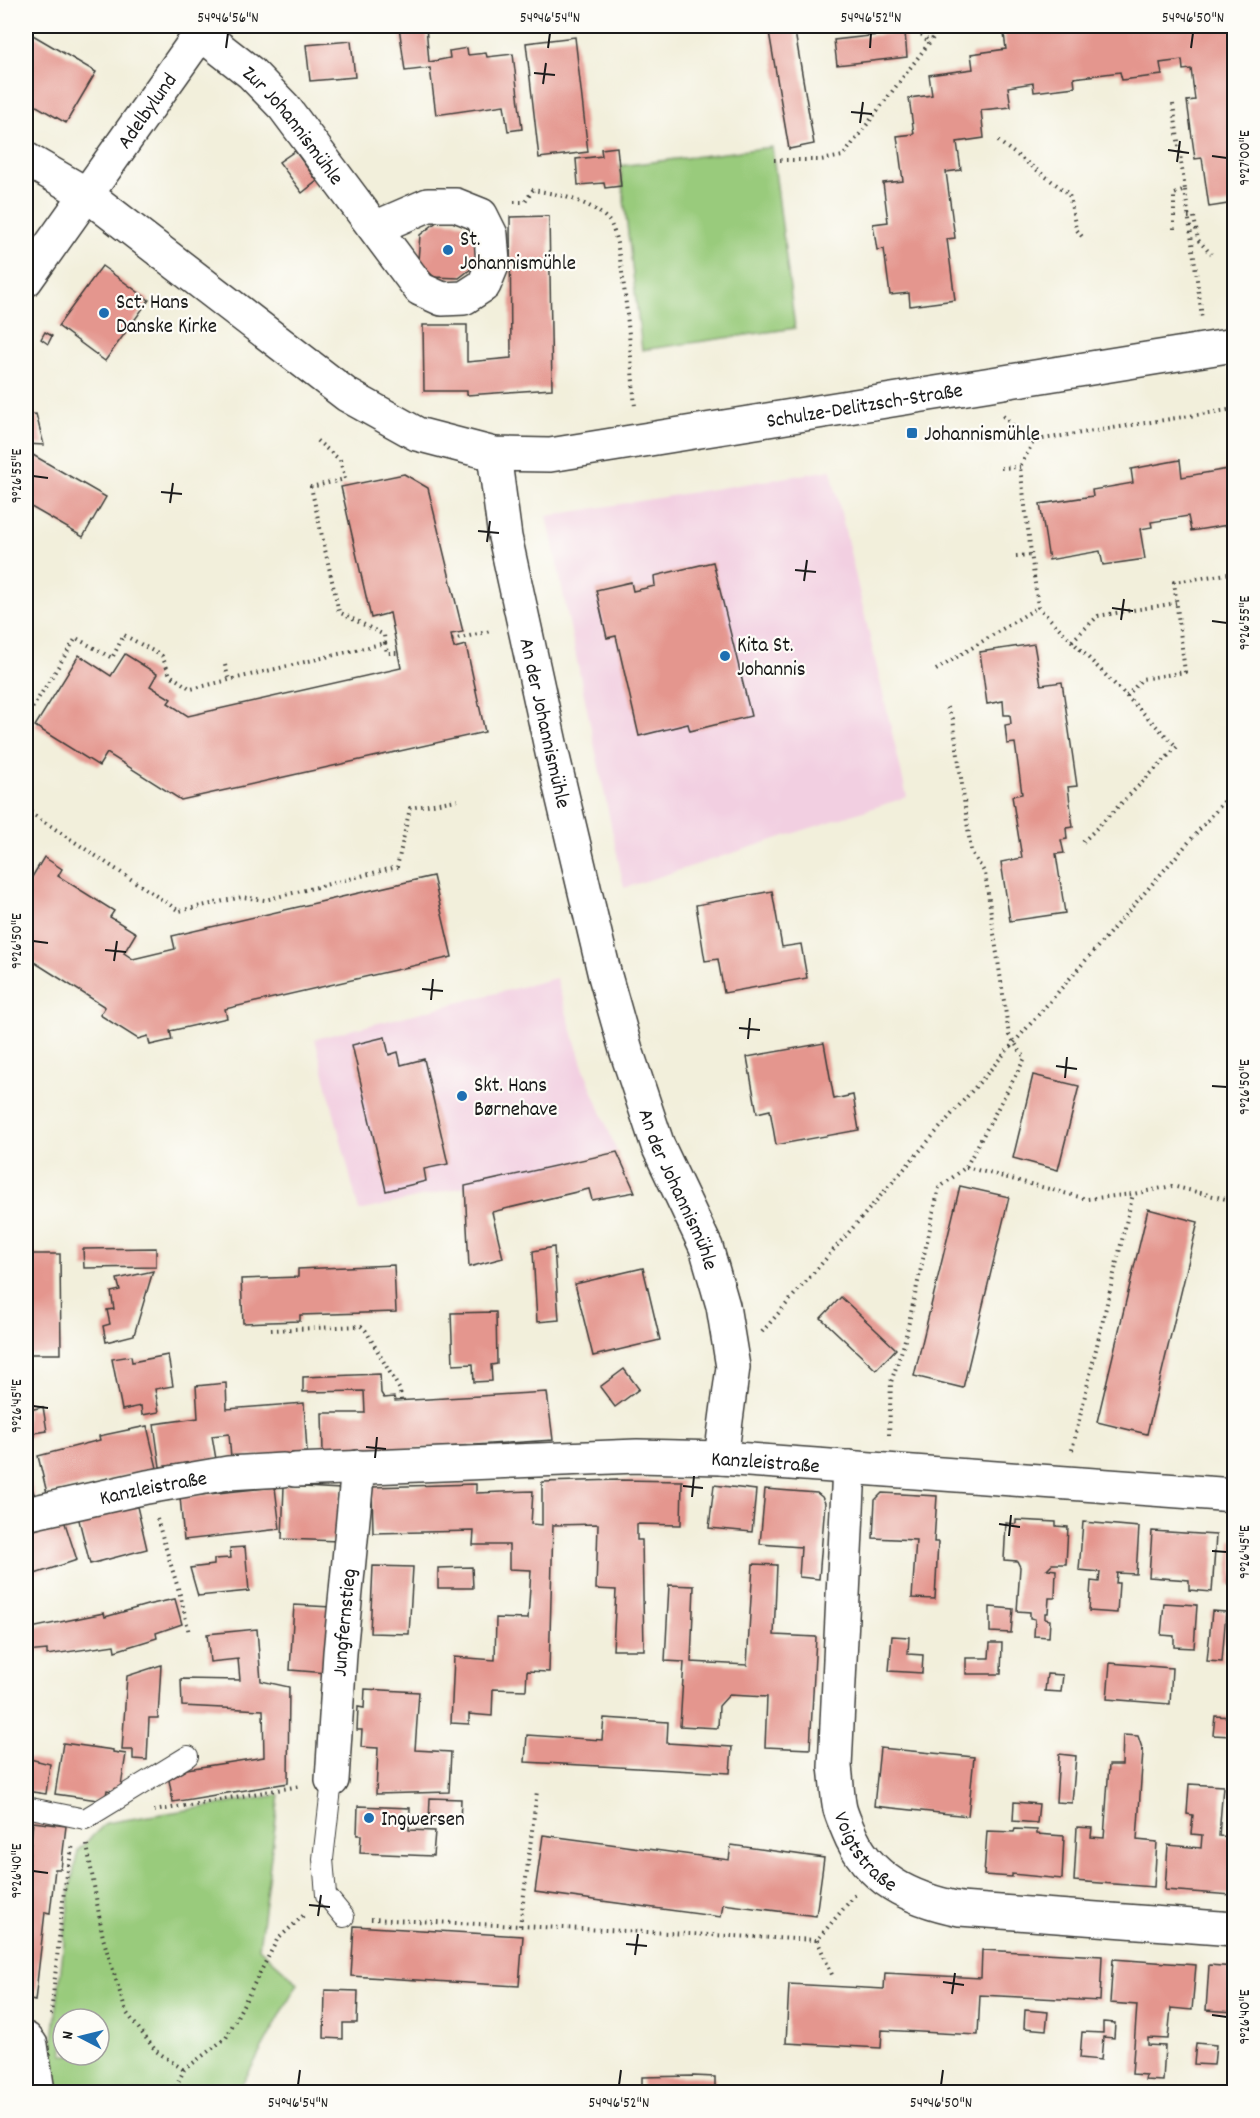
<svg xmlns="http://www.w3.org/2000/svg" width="1260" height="2118" font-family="Dekko,sans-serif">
	<rect width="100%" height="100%" fill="#fdfcf7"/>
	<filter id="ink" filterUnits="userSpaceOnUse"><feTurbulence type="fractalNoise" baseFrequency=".0167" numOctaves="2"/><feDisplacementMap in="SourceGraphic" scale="12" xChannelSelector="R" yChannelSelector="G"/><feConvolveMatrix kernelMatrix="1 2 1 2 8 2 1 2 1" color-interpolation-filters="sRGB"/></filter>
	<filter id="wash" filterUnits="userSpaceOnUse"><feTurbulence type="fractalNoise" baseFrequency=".008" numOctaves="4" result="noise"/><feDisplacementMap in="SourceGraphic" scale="24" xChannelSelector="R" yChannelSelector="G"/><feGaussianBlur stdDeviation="1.35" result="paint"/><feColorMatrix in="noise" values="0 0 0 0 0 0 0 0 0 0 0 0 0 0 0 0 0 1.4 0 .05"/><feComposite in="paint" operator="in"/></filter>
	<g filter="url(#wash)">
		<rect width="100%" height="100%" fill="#f2efdb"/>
		<g fill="#f2cfe1">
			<path d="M831,470L907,797L624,888L547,516Z"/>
			<path d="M556,978L582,1064L617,1152L359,1211L315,1039Z"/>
		</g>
		<g fill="#99cb7b" stroke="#5a744c" stroke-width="1.5" fill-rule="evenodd">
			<path d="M772,147L795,328L642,350L620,166Z"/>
			<path d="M279,1795L259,1948L298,1983L238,2092H58L51,2058L70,1888L78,1850L106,1823ZM63,2019H99V2055H63Z"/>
		</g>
		<g id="blocks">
			<g fill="#e4968e">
				<path d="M399,26H426L429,62L450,58L449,51L467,48L468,55L486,53L487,57L513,54L522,129L508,131L504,105L436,115L430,68L405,71Z"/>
				<path d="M768,26H794L814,144L789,149Z"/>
				<path d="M1003,26H1234V203L1209,207L1202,158L1195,159L1187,101L1195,100L1191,69L1183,70L1182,60L1160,63L1162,75L1122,80L1120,72L1074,78L1075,87L1034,92L1033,83L1008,87L1011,107L981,110L984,138L957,142L961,170L946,172L955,238L947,239L955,300L910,306L909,293L890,295L884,249L877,250L873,224L888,222L883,183L903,181L897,136L914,134L909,98L932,95L929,75L973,69L971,54L1006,49Z"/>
				<path d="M26,31L96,72L66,123L26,100Z"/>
				<path d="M905,32L907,57L837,65L834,40Z"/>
				<path d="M575,37L588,152L539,158L526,43Z"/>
				<path d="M351,41L355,77L310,81L306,45Z"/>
				<path d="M617,147L621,186L605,188L604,183L578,185L576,159L602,156L601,149Z"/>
				<path d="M295,151L317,181L302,193L279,162Z"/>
				<path d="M549,216L552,389L467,395V391H424L423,325H467V362L511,358L510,217Z"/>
				<path d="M438,221L462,223L478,239L476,265L459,278L434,277L418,261L420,235Z"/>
				<path d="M102,266L149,300L105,361L58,326Z"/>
				<path d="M45,332L52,336L48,344L41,339Z"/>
				<path d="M36,414L44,445L26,444V415Z"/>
				<path d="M26,451L106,497L83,537L26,504Z"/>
				<path d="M1180,460L1182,477L1234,468V524L1191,531L1188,516L1151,522L1152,527L1140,529L1145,559L1103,565L1100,551L1049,560L1040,504L1093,496L1092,490L1133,483L1131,469Z"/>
				<path d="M404,474L428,488L463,632L451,634L452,640L454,648L466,645L485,732L181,800L107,753L99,766L35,726L79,655L111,676L125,654L157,674L150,686L171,699L168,703L188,716L401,668L390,613L371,618L341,487Z"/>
				<path d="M713,562L751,716L690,731L688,724L639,736L616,636L607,638L596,590L631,582L633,591L655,586L654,576Z"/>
				<path d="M1034,644L1041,685L1062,682L1077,786L1068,787L1073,827L1066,828L1067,839L1061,840L1064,853L1056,854L1065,913L1010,921L1001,862L1022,858L1012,796L1022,794L1015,743L1007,744L1005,725L1011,724L1010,715H1004L1003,701L987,704L980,652Z"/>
				<path d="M44,857L62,869L58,876L114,911L110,917L136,933L124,953L133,959L175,949L172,936L433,876L452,957L225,1009L227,1018L170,1031L172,1040L150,1045L148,1036L138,1039L100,1015L105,1007L26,957V887Z"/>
				<path d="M772,891L782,947L801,944L807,978L724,993L718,959L705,961L696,905Z"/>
				<path d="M385,1037L389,1055L398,1052L401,1065L424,1059L448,1164L424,1169L426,1181L386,1191L352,1045Z"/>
				<path d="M824,1043L834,1099L853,1095L859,1130L776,1145L770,1110L757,1113L747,1057Z"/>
				<path d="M1033,1075L1079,1086L1058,1170L1013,1158Z"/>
				<path d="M617,1152L635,1192L592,1200L589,1189L492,1212L503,1258L469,1267L465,1186Z"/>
				<path d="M960,1186L1009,1197L963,1388L914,1376Z"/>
				<path d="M1148,1209L1198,1222L1147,1434L1097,1422Z"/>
				<path d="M554,1247L559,1320L537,1322L533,1251Z"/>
				<path d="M156,1248V1267L84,1268L83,1249Z"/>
				<path d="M26,1254H60L61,1354H26Z"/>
				<path d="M394,1265L396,1312L300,1315V1321L243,1323L241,1279L298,1277V1269Z"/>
				<path d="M643,1268L660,1340L593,1356L575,1284Z"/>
				<path d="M153,1271L134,1335L106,1342L103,1326L110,1324L107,1310L114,1309L111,1292L120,1290L117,1279Z"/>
				<path d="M841,1297L896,1349L876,1370L821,1318Z"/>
				<path d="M496,1312L497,1364L491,1365L492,1381L474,1382L473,1364L453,1365L451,1313Z"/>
				<path d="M168,1355L173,1386L155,1389L159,1412L142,1415L141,1406L122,1410L112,1359L131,1356L132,1362Z"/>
				<path d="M624,1369L639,1389L615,1407L600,1387Z"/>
				<path d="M380,1374L381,1393L384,1398L394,1397L395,1401L547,1392L553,1440L369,1452L323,1453L322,1413H365L364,1391L303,1392V1377Z"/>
				<path d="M226,1383L227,1409L304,1403L307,1452L231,1458L229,1434L212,1436L216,1459L160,1467L154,1424L198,1418L196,1386Z"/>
				<path d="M26,1395L29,1410L43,1407L47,1431L34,1433L35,1436L26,1438Z"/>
				<path d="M147,1426L157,1468L47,1493L38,1456L100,1440L99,1436Z"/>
				<path d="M26,1473L35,1496L26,1500Z"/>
				<path d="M620,1480L682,1481L681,1525L637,1524V1540H642L644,1650H613L616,1590L596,1589L598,1524L553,1525L549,1672L527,1671L526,1690L493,1689L492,1716L469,1714V1724L451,1723L454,1657L495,1660L496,1618L528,1619L531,1570L509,1569V1545H473L474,1531L373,1533L372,1487L476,1484V1493L533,1491L531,1524L542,1525V1482Z"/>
				<path d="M714,1485L756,1490L752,1532L709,1528Z"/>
				<path d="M284,1486L341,1489L339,1541L282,1539Z"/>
				<path d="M275,1487L280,1529L184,1540L180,1497Z"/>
				<path d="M765,1489L817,1493L822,1497L825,1503L819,1579L799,1577L801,1547L760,1544Z"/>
				<path d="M882,1493L937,1496L934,1542H938L935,1599L912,1598L916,1540L873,1538L875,1500Z"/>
				<path d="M136,1502L147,1549L90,1564L78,1516Z"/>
				<path d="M64,1520L77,1560L26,1577V1533Z"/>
				<path d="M1016,1520L1056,1522V1526L1068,1527L1066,1564H1052L1047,1569L1056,1570L1055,1598H1049L1048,1613H1045V1619L1050,1620L1049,1637L1034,1636L1035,1619L1030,1618V1612L1017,1611L1020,1567L1017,1561L1004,1560L1006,1523L1016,1524Z"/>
				<path d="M1083,1522L1139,1527L1136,1574L1117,1573L1116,1583H1119L1117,1613L1089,1611L1091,1581L1099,1582L1100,1572L1079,1570Z"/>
				<path d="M1152,1531L1216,1535L1212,1592L1189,1590V1580L1149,1577Z"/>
				<path d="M1231,1540H1234V1585H1228Z"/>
				<path d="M245,1547L249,1591L198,1596L190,1568L214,1565V1559L231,1558L230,1548Z"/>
				<path d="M753,1564L777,1565L774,1635L816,1637L810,1749L765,1747L767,1697L729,1695L719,1706L718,1728L680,1726L684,1662L665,1661L669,1585L694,1586L691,1662L747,1665Z"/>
				<path d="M373,1566L413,1567L409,1634L370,1633Z"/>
				<path d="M472,1567L473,1588H438V1568Z"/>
				<path d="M175,1599L182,1624L156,1633L157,1638L115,1651L114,1645L47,1655V1650L26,1652V1629L104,1613L105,1617L147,1605Z"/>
				<path d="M1164,1603L1197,1605L1194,1648L1174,1647V1636L1161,1635Z"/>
				<path d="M294,1605L331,1607L327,1673L290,1670Z"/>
				<path d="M990,1607L1013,1609L1011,1633L990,1632Z"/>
				<path d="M1212,1611L1226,1612L1222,1662L1207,1661Z"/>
				<path d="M257,1629L261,1681L289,1687L288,1783L173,1802L169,1780L187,1769L264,1757L263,1710L182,1706L181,1679L240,1680L238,1659L210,1662L207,1634Z"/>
				<path d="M892,1636L909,1637L908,1654L923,1655L922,1673L889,1671Z"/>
				<path d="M990,1643H1002L1001,1674H966V1658H989Z"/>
				<path d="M1110,1663L1172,1668L1170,1704L1107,1699Z"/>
				<path d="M161,1665L158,1718H149L147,1760L133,1759V1750H122L127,1676Z"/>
				<path d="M1047,1674L1063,1675L1061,1692L1045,1691Z"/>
				<path d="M365,1689L419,1692L415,1750L451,1752L449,1792L376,1794L378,1748L361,1747L362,1730H357L358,1707L364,1708Z"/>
				<path d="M1215,1716L1232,1717L1231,1736L1213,1735Z"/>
				<path d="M604,1718L668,1722L667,1743L732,1747L730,1773L525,1762L527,1735L602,1740Z"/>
				<path d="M1123,1735L1138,1736L1143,1751L1137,1840L1157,1842L1154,1887L1074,1881L1077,1827L1092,1828L1091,1837L1104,1838L1109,1765H1122Z"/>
				<path d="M63,1743L113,1750V1752L126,1754L120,1792L107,1790L105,1801L55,1794Z"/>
				<path d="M880,1748L974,1757L968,1816L874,1806Z"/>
				<path d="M1059,1754L1076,1756L1072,1803L1056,1802Z"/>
				<path d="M26,1758L50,1764L46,1794L26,1791Z"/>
				<path d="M1189,1784L1223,1786L1219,1836L1234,1837L1232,1895L1165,1890L1168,1845L1201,1848L1202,1835L1191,1834L1193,1815L1187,1814Z"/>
				<path d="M430,1798L461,1799L460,1823L429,1822Z"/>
				<path d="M1014,1802L1039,1804L1037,1823L1013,1821Z"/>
				<path d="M358,1806L410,1808L409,1830L435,1831L433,1856L360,1853L361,1835H357Z"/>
				<path d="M33,1822L66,1826L61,1869H55L50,1913L45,1912L35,2001L26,1999V1865L28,1866Z"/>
				<path d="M1015,1829L1037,1830V1834L1064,1836L1062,1879L1012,1874V1877L984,1875L987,1831L1014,1832Z"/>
				<path d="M543,1835L729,1860L731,1845L824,1858L816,1916L723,1904L721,1917L535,1892Z"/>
				<path d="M354,1926L523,1936L519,1986L351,1976Z"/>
				<path d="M982,1950L1102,1956L1100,2001L980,1995L978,2035L882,2030L881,2048L786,2043L789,1984L884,1989L885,1973L981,1978Z"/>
				<path d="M1113,1959L1196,1965L1192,2010L1171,2008L1168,2039L1148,2038V2045L1165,2046L1163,2081L1145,2080L1146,2075L1132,2074L1137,2005L1110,2003Z"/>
				<path d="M1209,1965L1234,1967V2012L1206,2010Z"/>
				<path d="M325,1990L358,1991L357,2023H343V2039L324,2038Z"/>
				<path d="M1025,2010L1048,2012L1046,2030L1024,2028Z"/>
				<path d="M1103,2022L1115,2023L1114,2038L1103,2037L1101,2060L1080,2058L1082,2032L1103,2033Z"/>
				<path d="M1196,2043L1216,2045L1214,2065L1194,2064Z"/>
				<path d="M693,2076L715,2077V2092H642V2077Z"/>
			</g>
		</g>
	</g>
	<g filter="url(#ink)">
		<use href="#blocks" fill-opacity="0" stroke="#3c3c39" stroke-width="1.5"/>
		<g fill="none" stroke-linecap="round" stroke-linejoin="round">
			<g stroke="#3c3c39" stroke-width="22">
				<g id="service">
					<path d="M332,1780L323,1859L326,1895L344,1917"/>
					<path d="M26,1807L85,1819L188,1756"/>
				</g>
			</g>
			<g stroke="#3c3c39" stroke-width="36">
				<g id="minor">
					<path id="s1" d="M200,33L251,73L284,107L420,289L442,299L464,298L484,285L493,263L491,235L481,215L456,205H428L375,228"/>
					<path id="s2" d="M26,159L86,194L347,395L417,434L494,454L550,455L1234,345"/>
					<path id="s3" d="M494,454L505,537L553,757L605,976L626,1050L658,1146L706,1247L723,1306L733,1367L721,1458"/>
					<path id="s4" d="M849,1467L835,1767C837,1781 837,1795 840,1809C842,1816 845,1823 848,1830C868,1880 911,1899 960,1909L1234,1929"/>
					<path id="s5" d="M295,1470L637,1456L721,1458L1234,1495"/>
					<path id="s6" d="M26,1514L147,1487L228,1473L283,1470"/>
					<path id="s7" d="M332,1780L340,1653L358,1467"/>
					<path d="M26,2039L31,2045L38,2092"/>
				</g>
			</g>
			<g stroke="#3c3c39" stroke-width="36">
				<g id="tertiary">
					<path id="s8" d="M26,280L206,26"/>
				</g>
			</g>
			<g stroke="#3c3c39" stroke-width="4" stroke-dasharray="1.5 4.5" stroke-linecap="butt">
				<path d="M913,26L929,42"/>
				<path d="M1173,104L1185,190L1174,194V229"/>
				<path d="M998,141L1069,194L1076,229L1084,239"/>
				<path d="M774,160H821L843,156L942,26"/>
				<path d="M1185,190L1202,317"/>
				<path d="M514,202H525L533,190C558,194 591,201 609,221C624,239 632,376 635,407"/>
				<path d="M1188,217H1194L1198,240L1211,254"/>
				<path d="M1003,416L1032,444"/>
				<path d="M1001,468L1020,467"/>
				<path d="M1016,556L1032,555"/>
				<path d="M452,640L491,631"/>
				<path d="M1072,641L1098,616L1176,603"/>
				<path d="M385,643L387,653H398"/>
				<path d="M225,665L229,680"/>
				<path d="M936,670L1038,607"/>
				<path d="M1127,696L1142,679L1185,672L1174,582L1234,573"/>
				<path d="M26,718L76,638L112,658L124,635L162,656L170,675L191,689L385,643L384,635L339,612L311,487L345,479L340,460L316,440"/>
				<path d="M26,808L34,815L179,911L242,897L265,900L397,867L410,808L457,800"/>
				<path d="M1083,842L1177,747L1038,607L1020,467L1032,444L1043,439L1234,409"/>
				<path d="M966,1167L1087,1199L1133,1194L1172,1186L1234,1201"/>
				<path d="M271,1330L361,1326L366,1331L400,1390L401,1400"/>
				<path d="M762,1332L1234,790"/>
				<path d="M889,1435L891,1382L904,1344L939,1188L966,1167L1025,1058L1009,1035L985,873L971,851L953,719L945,704"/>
				<path d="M1072,1450L1133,1194"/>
				<path d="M157,1519L181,1598L189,1633"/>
				<path d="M154,1811L300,1786"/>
				<path d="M87,1845L103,1938L126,2012L156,2051L184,2070"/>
				<path d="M371,1919L817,1940L855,1895"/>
				<path d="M520,1926L537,1791"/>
				<path d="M817,1940L833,1977"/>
				<path d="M51,2015L64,1891L73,1844"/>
				<path d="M173,2092L184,2070L226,2038L277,1940L305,1914"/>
			</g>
			<use href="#service" stroke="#fff" stroke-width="20"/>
			<use href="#minor" stroke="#fff" stroke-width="33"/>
			<use href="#tertiary" stroke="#fff" stroke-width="33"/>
		</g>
	</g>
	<path fill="none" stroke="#1c1c1c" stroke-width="2" d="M226,48L228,33M548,48L550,33M870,48L871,33M1191,48L1193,33M534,73L555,75M543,84L546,63M851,112L872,114M860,123L863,102M1168,150L1189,153M1212,156L1227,158M1177,162L1180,141M33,476L48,478M161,492L182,494M170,503L173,483M478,531L499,533M487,542L490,521M795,570L816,572M804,581L807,560M1112,608L1133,611M1121,620L1124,599M1212,621L1227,623M33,941L48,943M105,950L126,952M114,961L117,941M422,989L443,991M431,1000L433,979M739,1028L760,1030M748,1039L750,1018M1056,1066L1077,1069M1065,1078L1067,1057M1212,1086L1227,1087M33,1406L48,1408M366,1447L386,1449M375,1458L377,1437M683,1486L703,1488M692,1497L694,1476M999,1524L1020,1527M1009,1536L1011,1515M1212,1551L1227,1552M33,1871L48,1873M309,1905L330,1907M318,1916L321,1895M626,1944L647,1946M635,1955L638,1934M943,1982L964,1985M952,1994L955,1973M1212,2015L1227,2017M298,2085L300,2070M619,2085L621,2070M941,2085L943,2070"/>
	<g fill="#1f6fb2" stroke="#fdfcf7" stroke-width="2">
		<circle cx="448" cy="250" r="6"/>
		<circle cx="104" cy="313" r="6"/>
		<rect x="906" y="427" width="12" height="12" rx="3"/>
		<circle cx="725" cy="656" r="6"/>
		<circle cx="462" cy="1096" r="6"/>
		<circle cx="369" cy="1818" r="6"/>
	</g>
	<g text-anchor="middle" stroke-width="4.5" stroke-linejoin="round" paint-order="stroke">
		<g font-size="21" fill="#1c1c1c" stroke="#fdfcf7">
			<text dy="7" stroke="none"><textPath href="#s8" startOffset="208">Adelbylund</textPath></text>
			<text dy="7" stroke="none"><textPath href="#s1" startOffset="132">Zur Johannismühle</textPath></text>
			<text dy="7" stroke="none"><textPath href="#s2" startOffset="933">Schulze-Delitzsch-Straße</textPath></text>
			<text dy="7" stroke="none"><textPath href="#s3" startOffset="274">An der Johannismühle</textPath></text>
			<text dy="7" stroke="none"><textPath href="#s3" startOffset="760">An der Johannismühle</textPath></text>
			<text dy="7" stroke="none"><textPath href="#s5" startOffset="471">Kanzleistraße</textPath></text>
			<text dy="7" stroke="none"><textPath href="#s6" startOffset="130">Kanzleistraße</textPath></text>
			<text dy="7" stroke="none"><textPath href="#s7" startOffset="158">Jungfernstieg</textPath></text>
			<text dy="7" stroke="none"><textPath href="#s4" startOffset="393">Voigtstraße</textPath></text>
		</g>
		<g font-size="21" fill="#1c1c1c" stroke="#fdfcf7" text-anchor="start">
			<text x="460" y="245">St.<tspan x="460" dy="24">Johannismühle</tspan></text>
			<text x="116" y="308">Sct. Hans<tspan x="116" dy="24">Danske Kirke</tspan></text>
			<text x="924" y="440">Johannismühle</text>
			<text x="737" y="651">Kita St.<tspan x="737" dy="24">Johannis</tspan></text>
			<text x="474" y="1091">Skt. Hans<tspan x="474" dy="24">Børnehave</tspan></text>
			<text x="381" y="1825">Ingwersen</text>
		</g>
	</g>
	<rect width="1260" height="2118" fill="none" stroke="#fdfcf7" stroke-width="66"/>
	<g transform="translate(81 2037) rotate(277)"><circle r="28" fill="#fdfcf7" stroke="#a3a29f" stroke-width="1.5"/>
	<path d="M0-4.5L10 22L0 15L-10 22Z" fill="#1f6fb2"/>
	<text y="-9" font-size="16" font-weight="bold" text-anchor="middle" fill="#1c1c1c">N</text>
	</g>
	<rect x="33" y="33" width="1194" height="2052" fill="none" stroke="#1c1c1c" stroke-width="2"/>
	<g font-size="15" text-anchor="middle" fill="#1c1c1c">
		<text x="228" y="22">54°46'56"N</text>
		<text x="550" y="22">54°46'54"N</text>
		<text x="871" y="22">54°46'52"N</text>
		<text x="1193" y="22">54°46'50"N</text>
		<text transform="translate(1244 158) rotate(-90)" y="5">9°27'00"E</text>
		<text transform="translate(16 476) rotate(-90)" y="5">9°26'55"E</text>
		<text transform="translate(1244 623) rotate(-90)" y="5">9°26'55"E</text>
		<text transform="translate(16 941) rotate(-90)" y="5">9°26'50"E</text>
		<text transform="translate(1244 1087) rotate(-90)" y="5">9°26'50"E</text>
		<text transform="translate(16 1406) rotate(-90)" y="5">9°26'45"E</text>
		<text transform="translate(1244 1552) rotate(-90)" y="5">9°26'45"E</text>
		<text transform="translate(16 1871) rotate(-90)" y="5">9°26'40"E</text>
		<text transform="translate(1244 2017) rotate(-90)" y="5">9°26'40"E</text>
		<text x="298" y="2107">54°46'54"N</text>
		<text x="619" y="2107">54°46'52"N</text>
		<text x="941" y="2107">54°46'50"N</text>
	</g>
</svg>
